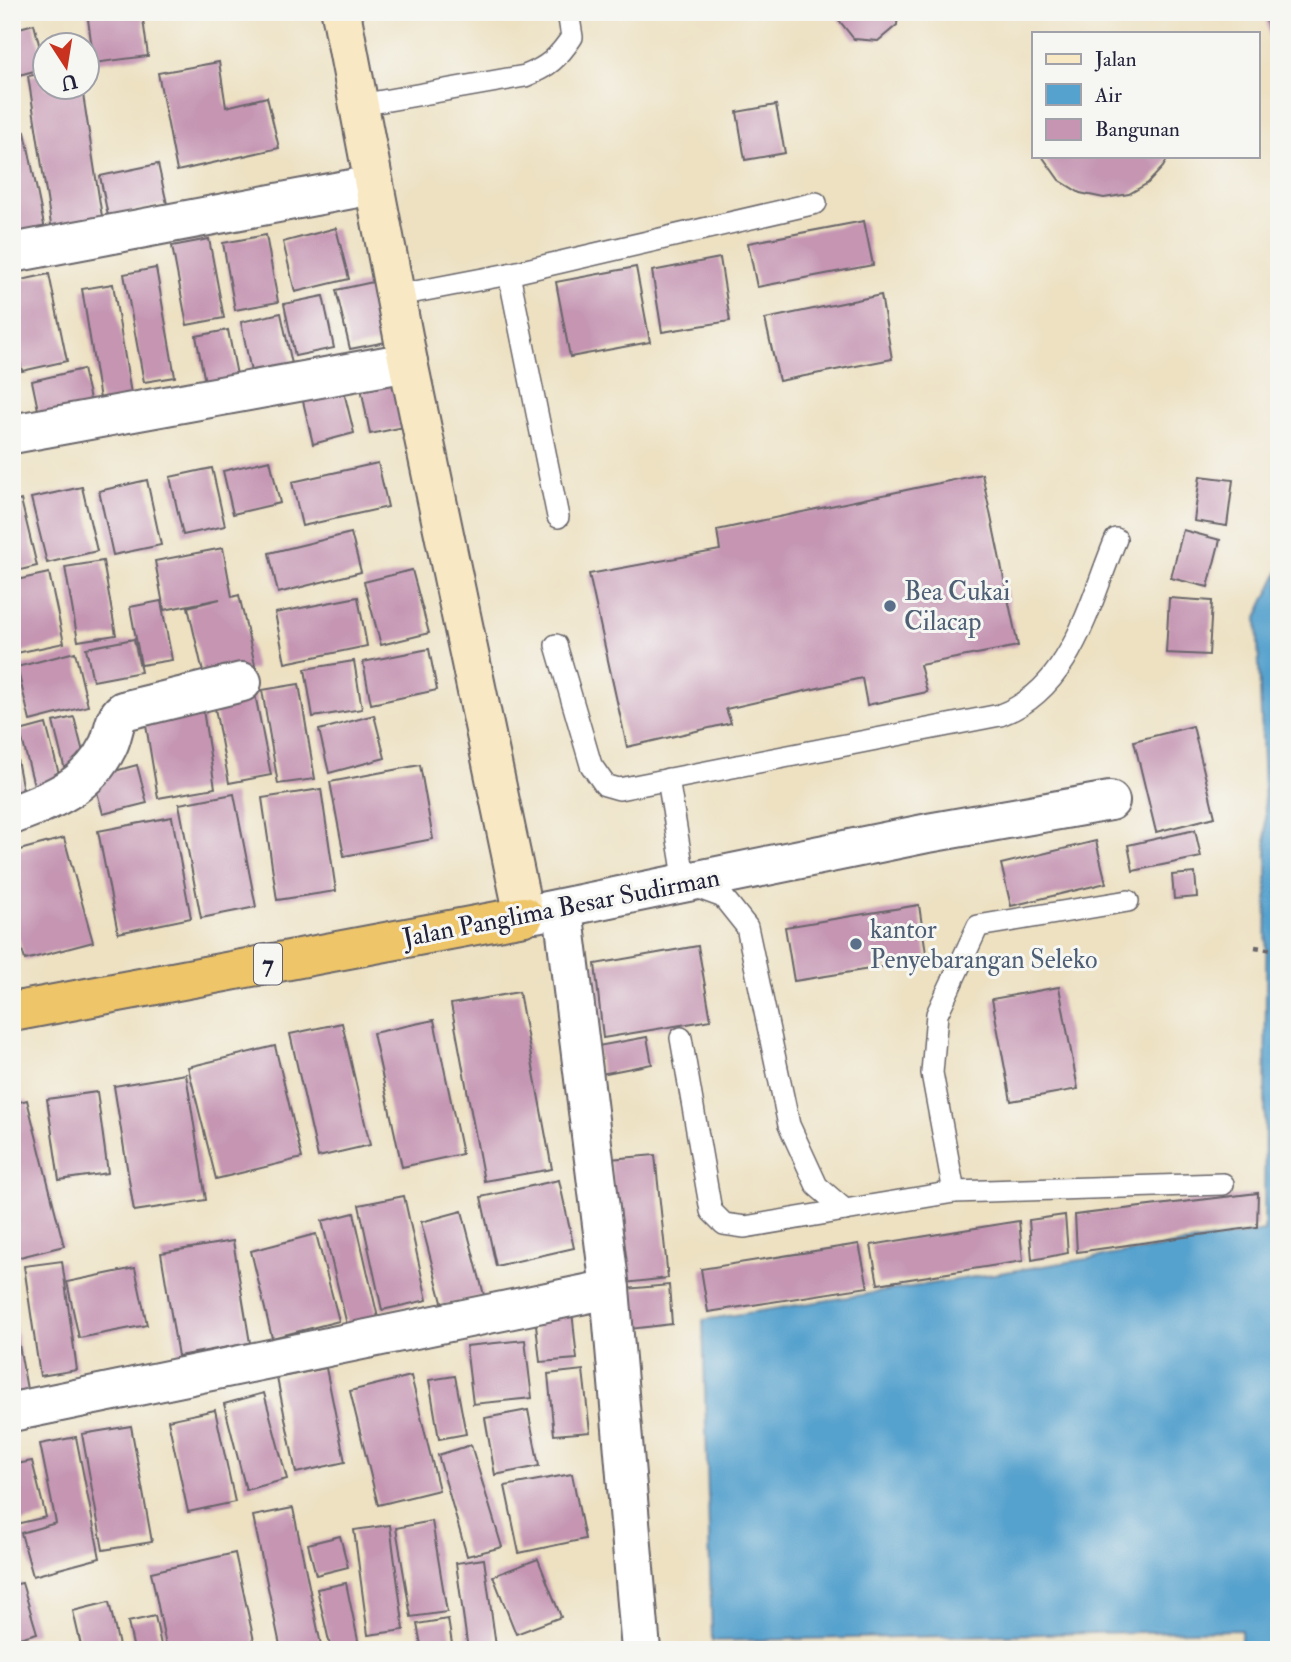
<svg xmlns="http://www.w3.org/2000/svg" width="1291" height="1662" font-family="'IM FELL Double Pica',serif">
	<rect width="100%" height="100%" fill="#f6f6f2"/>
	<filter id="ink" filterUnits="userSpaceOnUse"><feTurbulence type="fractalNoise" baseFrequency=".0143" numOctaves="2"/><feDisplacementMap in="SourceGraphic" scale="14" xChannelSelector="R" yChannelSelector="G"/><feConvolveMatrix kernelMatrix="1 2 1 2 8 2 1 2 1" color-interpolation-filters="sRGB"/></filter>
	<filter id="wash" filterUnits="userSpaceOnUse"><feTurbulence type="fractalNoise" baseFrequency=".00686" numOctaves="4" result="noise"/><feDisplacementMap in="SourceGraphic" scale="28" xChannelSelector="R" yChannelSelector="G"/><feGaussianBlur stdDeviation="1.57" result="paint"/><feColorMatrix in="noise" values="0 0 0 0 0 0 0 0 0 0 0 0 0 0 0 0 0 1.4 0 .05"/><feComposite in="paint" operator="in"/></filter>
	<g filter="url(#wash)">
		<rect width="100%" height="100%" fill="#ede1c2"/>
		<path fill="#56a2ce" stroke="#3c6284" stroke-width="2" d="M1279,571V1650H1241V1630L712,1641L703,1320L1264,1231L1267,862L1257,617Z"/>
		<g id="blocks">
			<g fill="#c595b2">
				<path d="M87,12H142L148,56L94,63Z"/>
				<path d="M839,12H898L897,25L878,41L854,39L838,19Z"/>
				<path d="M1265,12H1279V61L1273,62Z"/>
				<path d="M34,24L45,68L12,77V30Z"/>
				<path d="M219,62L226,107L267,97L279,148L177,171L158,73Z"/>
				<path d="M46,73V88H82L103,223L52,231L28,76Z"/>
				<path d="M776,105L785,153L745,160L737,112Z"/>
				<path d="M25,132L45,230L12,236V135Z"/>
				<path d="M1042,156H1169L1163,167L1148,183L1129,194L1104,198L1080,193L1059,180Z"/>
				<path d="M158,164L167,204L108,216L100,176Z"/>
				<path d="M864,221L873,265L757,287L748,243Z"/>
				<path d="M336,228L349,279L295,292L283,242Z"/>
				<path d="M266,235L278,302L235,310L223,243Z"/>
				<path d="M209,239L224,318L187,325L172,246Z"/>
				<path d="M720,258L730,321L662,332L652,271Z"/>
				<path d="M636,267L650,342L570,357L556,282Z"/>
				<path d="M156,268L175,377L144,382L124,274Z"/>
				<path d="M49,274L67,361L22,371L12,327V282Z"/>
				<path d="M373,282L386,342L350,349L336,290Z"/>
				<path d="M113,284L132,400L101,405L82,289Z"/>
				<path d="M881,295L892,359L779,381L765,319Z"/>
				<path d="M323,296L334,348L295,356L284,304Z"/>
				<path d="M281,313L292,364L251,372L241,322Z"/>
				<path d="M228,330L238,380L206,387L196,336Z"/>
				<path d="M83,369L92,408L40,419L32,381Z"/>
				<path d="M393,371L404,427L370,434L359,377Z"/>
				<path d="M343,388L354,433L313,444L302,397Z"/>
				<path d="M270,460L280,503L233,514L223,471Z"/>
				<path d="M378,463L388,507L302,526L292,482Z"/>
				<path d="M212,468L225,526L183,535L170,477Z"/>
				<path d="M982,474L1018,646L920,665L927,692L867,705L862,678L726,709L731,723L627,747L589,574L720,550L717,530Z"/>
				<path d="M1200,476L1233,480L1227,526L1194,521Z"/>
				<path d="M147,480L161,545L113,555L99,491Z"/>
				<path d="M82,487L97,551L47,563L31,498Z"/>
				<path d="M21,500L37,566L12,572V503Z"/>
				<path d="M1183,530L1220,540L1208,587L1171,578Z"/>
				<path d="M351,533L361,572L278,593L269,553Z"/>
				<path d="M223,548L232,597L239,595L256,669L205,681L188,607L220,599L164,610L155,561Z"/>
				<path d="M103,561L116,635L78,641L65,567Z"/>
				<path d="M412,570L429,633L381,645L364,582Z"/>
				<path d="M49,573L64,643L12,654V581Z"/>
				<path d="M358,597L367,646L285,663L275,613Z"/>
				<path d="M1169,598L1212,601L1209,655L1166,653Z"/>
				<path d="M161,601L172,660L141,665L130,607Z"/>
				<path d="M134,639L141,672L93,681L86,648Z"/>
				<path d="M429,649L437,690L371,704L363,662Z"/>
				<path d="M75,652L88,706L30,721L17,667Z"/>
				<path d="M354,661L362,709L313,717L305,669Z"/>
				<path d="M299,684L315,779L278,784L262,690Z"/>
				<path d="M255,694L271,775L229,783L214,703Z"/>
				<path d="M202,703L215,788L158,798L144,713Z"/>
				<path d="M374,715L385,758L329,773L319,730Z"/>
				<path d="M74,717L87,768L66,774L53,722Z"/>
				<path d="M46,724L61,782L35,789L20,731Z"/>
				<path d="M1193,726L1215,817L1156,832L1134,741Z"/>
				<path d="M15,749L25,801L12,803V750Z"/>
				<path d="M137,765L147,803L103,814L93,777Z"/>
				<path d="M420,765L433,839L344,856L330,782Z"/>
				<path d="M321,789L336,891L277,900L262,798Z"/>
				<path d="M234,794L256,907L201,918L179,804Z"/>
				<path d="M172,817L191,918L118,933L98,831Z"/>
				<path d="M1195,830L1201,857L1133,871L1128,845Z"/>
				<path d="M64,838L93,942L25,960L12,916V852Z"/>
				<path d="M1096,841L1106,883L1011,906L1001,864Z"/>
				<path d="M1195,873L1197,897L1174,899L1172,875Z"/>
				<path d="M919,905L927,960L794,981L785,927Z"/>
				<path d="M698,946L711,1020L603,1038L595,964Z"/>
				<path d="M1059,987L1078,1089L1011,1101L992,999Z"/>
				<path d="M519,992L552,1169L484,1181L451,1004Z"/>
				<path d="M434,1020L462,1154L402,1167L373,1033Z"/>
				<path d="M342,1023L370,1145L318,1157L290,1034Z"/>
				<path d="M647,1037L652,1064L601,1074L598,1046Z"/>
				<path d="M275,1046L302,1158L216,1179L188,1067Z"/>
				<path d="M186,1074L206,1200L134,1211L114,1086Z"/>
				<path d="M97,1092L108,1173L59,1180L47,1099Z"/>
				<path d="M27,1100L64,1246L12,1259V1104Z"/>
				<path d="M655,1155L668,1278L625,1283L610,1159Z"/>
				<path d="M559,1180L574,1248L496,1266L481,1197Z"/>
				<path d="M1258,1193L1257,1227L1077,1252L1075,1215Z"/>
				<path d="M404,1196L427,1300L382,1310L359,1205Z"/>
				<path d="M462,1211L484,1295L443,1306L421,1222Z"/>
				<path d="M354,1213L379,1322L348,1329L322,1221Z"/>
				<path d="M1065,1215L1068,1253L1032,1260L1029,1220Z"/>
				<path d="M1019,1221L1023,1261L878,1284L871,1245Z"/>
				<path d="M316,1234L339,1321L272,1338L251,1251Z"/>
				<path d="M233,1241L250,1343L178,1356L161,1253Z"/>
				<path d="M859,1244L868,1287L708,1312L701,1269Z"/>
				<path d="M62,1261L77,1370L40,1376L24,1266Z"/>
				<path d="M135,1268L147,1325L79,1338L67,1282Z"/>
				<path d="M669,1285L672,1324L630,1329L626,1289Z"/>
				<path d="M12,1306L28,1395L12,1398Z"/>
				<path d="M572,1311L577,1359L540,1362L535,1315Z"/>
				<path d="M525,1340L532,1398L473,1404L466,1346Z"/>
				<path d="M326,1368L345,1462L296,1473L277,1378Z"/>
				<path d="M583,1370L590,1432L554,1435L548,1374Z"/>
				<path d="M411,1376L439,1490L378,1505L350,1391Z"/>
				<path d="M455,1376L466,1434L439,1439L429,1380Z"/>
				<path d="M264,1393L287,1479L246,1490L224,1404Z"/>
				<path d="M215,1410L235,1502L188,1512L168,1420Z"/>
				<path d="M528,1410L539,1466L495,1475L485,1418Z"/>
				<path d="M131,1426L152,1542L103,1550L82,1434Z"/>
				<path d="M76,1437L100,1558L33,1576L21,1533L56,1523L40,1444Z"/>
				<path d="M471,1445L502,1547L467,1556L438,1455Z"/>
				<path d="M32,1461L46,1517L12,1525V1465Z"/>
				<path d="M572,1474L585,1539L519,1553L505,1486Z"/>
				<path d="M293,1508L322,1650H281L253,1516Z"/>
				<path d="M432,1521L447,1612L411,1617L396,1528Z"/>
				<path d="M390,1525L404,1630L368,1635L354,1530Z"/>
				<path d="M340,1536L348,1567L316,1575L308,1544Z"/>
				<path d="M235,1553L256,1650H167L151,1572Z"/>
				<path d="M484,1559L496,1646L468,1650L456,1563Z"/>
				<path d="M538,1559L561,1617L516,1634L493,1576Z"/>
				<path d="M22,1583L37,1633L12,1640V1585Z"/>
				<path d="M346,1583L360,1650H331L317,1589Z"/>
				<path d="M109,1602L120,1650H82L73,1611Z"/>
				<path d="M155,1616L162,1650H134L128,1622Z"/>
				<path d="M448,1619L453,1650H422L417,1624Z"/>
			</g>
		</g>
	</g>
	<g filter="url(#ink)">
		<use href="#blocks" fill-opacity="0" stroke="#69656a" stroke-width="2"/>
		<g fill="none" stroke-linecap="round" stroke-linejoin="round">
			<g stroke="#69656a" stroke-width="24">
				<g id="service">
					<path d="M360,105L525,76C548,67 558,58 572,37L568,12"/>
					<path d="M509,274L558,517"/>
					<path d="M394,296L509,274L816,203"/>
					<path d="M556,645L591,765L605,785L619,789L1000,715C1072,689 1089,603 1116,539"/>
					<path d="M668,779L685,883L723,897L747,927L789,1125L817,1186L845,1210L954,1192L1223,1184"/>
					<path d="M681,1038L711,1211L724,1224L745,1227L845,1210"/>
					<path d="M954,1192L932,1073L937,1014L978,926L1128,901"/>
				</g>
			</g>
			<g stroke="#69656a" stroke-width="42">
				<g id="minor">
					<path d="M12,253L373,185"/>
					<path d="M12,434L408,362"/>
					<path d="M12,815C52,800 89,786 108,746C114,735 113,719 123,711L242,682"/>
					<path d="M563,909L610,1289L641,1650"/>
					<path d="M536,913L928,833L1110,801"/>
					<path d="M12,1412L610,1289"/>
				</g>
			</g>
			<g stroke="#69656a" stroke-width="42">
				<path id="secondary" d="M341,12L408,362L524,916"/>
			</g>
			<g stroke="#69656a" stroke-width="42">
				<path id="trunk" d="M12,1012L524,916"/>
			</g>
			<path stroke="#69656a" stroke-width="4.5" stroke-dasharray="5 5" stroke-linecap="butt" d="M1255,947L1279,951"/>
			<use href="#service" stroke="#fff" stroke-width="21"/>
			<use href="#minor" stroke="#fff" stroke-width="38"/>
			<use href="#secondary" stroke="#f8e8c3" stroke-width="38"/>
			<use href="#trunk" stroke="#eec569" stroke-width="38"/>
		</g>
	</g>
	<g fill="#5c6f8a" stroke="#f6f6f2" stroke-width="2.5">
		<circle cx="890" cy="606" r="7"/>
		<circle cx="856" cy="944" r="7"/>
	</g>
	<g text-anchor="middle" stroke-width="6" stroke-linejoin="round" paint-order="stroke">
		<rect fill="#f6f6f2" stroke="#626272" stroke-width="2" x="254" y="943.5" width="28" height="41" rx="5"/>
		<g font-size="24" font-weight="bold" fill="#22223b">
			<text x="268" y="972">7</text>
		</g>
		<g font-size="26" fill="#4e5e75" stroke="#f6f6f2" text-anchor="start">
			<text x="904" y="600">Bea Cukai<tspan x="904" dy="30">Cilacap</tspan></text>
			<text x="870" y="938">kantor<tspan x="870" dy="30">Penyebarangan Seleko</tspan></text>
		</g>
		<g font-size="26" fill="#22223b" stroke="#f6f6f2">
			<text transform="translate(561 907) rotate(-11)" y="9">Jalan Panglima Besar Sudirman</text>
		</g>
	</g>
	<rect width="1291" height="1662" fill="none" stroke="#f6f6f2" stroke-width="42"/>
	<rect x="1032" y="32" width="228" height="126" fill="#f6f6f2" stroke="#a1a1a9" stroke-width="2"/>
	<rect x="1046" y="54" width="35" height="10" fill="#f8e8c3" stroke="#a1a1a9" stroke-width="2"/>
	<text x="1095" y="66" font-size="21" fill="#22223b">Jalan</text>
	<rect x="1046" y="84" width="35" height="21" fill="#56a2ce" stroke="#a1a1a9" stroke-width="2"/>
	<text x="1095" y="102" font-size="21" fill="#22223b">Air</text>
	<rect x="1046" y="119" width="35" height="21" fill="#c595b2" stroke="#a1a1a9" stroke-width="2"/>
	<text x="1095" y="136" font-size="21" fill="#22223b">Bangunan</text>
	<g transform="translate(66 66) rotate(168)"><circle r="33" fill="#f6f6f2" stroke="#a1a1a9" stroke-width="2"/>
	<path d="M0-5L12 26L0 18L-12 26Z" fill="#c8321e"/>
	<text y="-10" font-size="19" font-weight="bold" text-anchor="middle" fill="#22223b">U</text>
	</g>
</svg>
